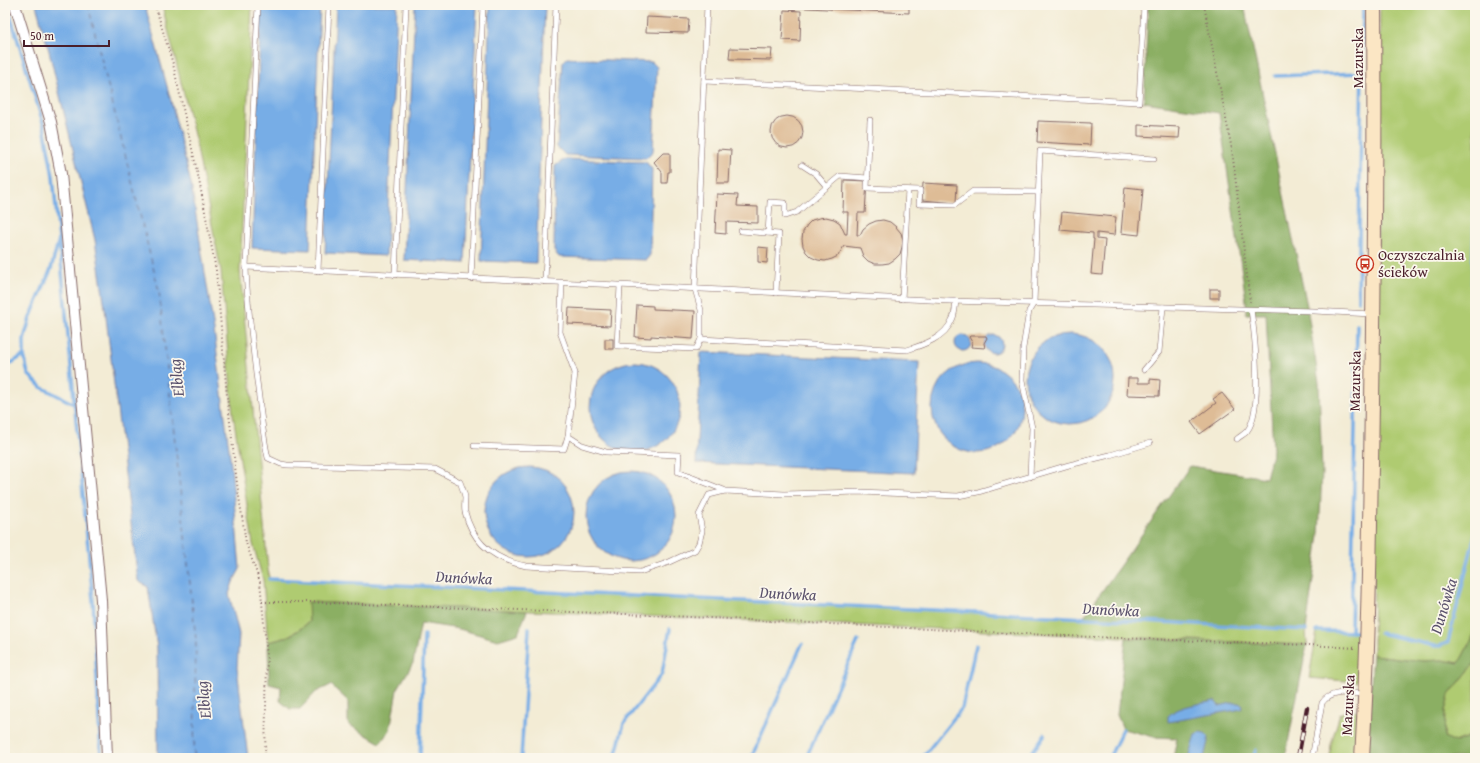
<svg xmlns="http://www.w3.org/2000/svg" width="1480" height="763" font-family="'Gentium Book Plus',serif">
	<rect width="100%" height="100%" fill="#fbf7ec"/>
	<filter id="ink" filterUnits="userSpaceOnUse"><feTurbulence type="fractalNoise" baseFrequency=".025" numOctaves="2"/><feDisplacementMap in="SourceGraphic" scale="8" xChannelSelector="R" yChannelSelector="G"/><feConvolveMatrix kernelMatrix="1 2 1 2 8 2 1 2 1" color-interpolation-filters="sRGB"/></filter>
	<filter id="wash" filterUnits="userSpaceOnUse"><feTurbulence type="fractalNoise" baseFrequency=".012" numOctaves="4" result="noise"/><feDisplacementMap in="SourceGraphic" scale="16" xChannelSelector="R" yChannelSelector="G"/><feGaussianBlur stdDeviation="0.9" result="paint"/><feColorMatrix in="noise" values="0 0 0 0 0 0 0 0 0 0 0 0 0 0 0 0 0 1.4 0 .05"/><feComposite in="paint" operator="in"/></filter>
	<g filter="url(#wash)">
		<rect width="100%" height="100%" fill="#f3ecd5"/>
		<g fill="#afcb71" stroke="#7c754e">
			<path d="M162,5H252L240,271L269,579L976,612L1306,630L1307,645C974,631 641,615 309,602V622C295,633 285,639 268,642L263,580L253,544L233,414L221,271L196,143Z"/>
			<path d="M1380,5H1475V624L1472,639L1459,663L1442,660L1423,661L1373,655Z"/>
			<path d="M1317,631L1362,632L1360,682L1309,678Z"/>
			<path d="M1475,664V734L1455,742L1444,737L1445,711L1449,695L1473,665Z"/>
			<path d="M1349,710L1358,712L1355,758H1330L1331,744L1340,714Z"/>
		</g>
		<g fill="#8baf63" stroke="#6a6747">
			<path d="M1148,5H1244L1307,306L1319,383L1322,473L1319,535L1306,630L1083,618L1190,466L1266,478L1273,450L1266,314H1246V301L1219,113L1144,102Z"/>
			<path d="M308,602L527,611L518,634L498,640L459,629L421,623L413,663L397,690L390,730L380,743L348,724V701L331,685L316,692L300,709H290L280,701L281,687L269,684L268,642C285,639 295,634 309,622Z"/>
			<path d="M1475,624V664L1473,665L1449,695L1445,711L1444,737L1456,742L1475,734V758H1366L1373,655L1423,661L1442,660L1459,663L1472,639Z"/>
			<path d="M1126,638L1307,645L1285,758H1173L1177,738L1154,737L1123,729L1117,715Z"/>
		</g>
		<g fill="#77ade6" stroke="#606688">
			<path d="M36,5H145L171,101L191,184L214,330L231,465L240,569L233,582L229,594L239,634L237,668L248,758H158L157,648L148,587L138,581L104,301L95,240L49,51Z"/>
			<path d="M261,5H320L310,250L252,248Z"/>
			<path d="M336,5H397L386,256L325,253Z"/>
			<path d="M415,5H477L465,263L404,260Z"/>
			<path d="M490,5H545L536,263L481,261Z"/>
			<path d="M567,58L652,62L657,67L653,151L646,158L565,155L557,147L563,62Z"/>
			<path d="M565,159L646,162L652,169L650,255L646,260L559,257L554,251L555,166Z"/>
			<circle cx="1070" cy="379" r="45"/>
			<circle cx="963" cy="343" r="8"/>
			<circle cx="993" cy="344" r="9"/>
			<path d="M701,352L919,362L914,473L696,463Z"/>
			<circle cx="635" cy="407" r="45"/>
			<circle cx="977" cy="408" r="45"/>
			<circle cx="529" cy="512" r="45"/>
			<circle cx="631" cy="516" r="45"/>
			<path d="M1215,701L1219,706L1232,703H1239L1243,706L1242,709L1168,722V716C1180,705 1200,704 1215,701Z"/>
			<path d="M1200,732L1205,733L1209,737L1204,758H1188L1195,734Z"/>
		</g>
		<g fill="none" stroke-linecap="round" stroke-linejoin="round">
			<g stroke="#77ade6" stroke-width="3.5">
				<path d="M7,5L44,126L53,176L93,600L101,758"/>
				<path d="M1275,76L1362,73"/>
				<path d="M1475,202L1472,285L1475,294"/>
				<path d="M59,239L51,269L30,318L24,339V355L28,374L41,387L76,405"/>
				<path d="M1358,301L1363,5"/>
				<path d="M5,367L24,355"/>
				<path d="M269,579L976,612L1306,630"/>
				<path d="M1317,631L1362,632"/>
				<path d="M1351,632L1357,325"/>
				<path d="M1380,633L1435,646H1440L1448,642L1475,535"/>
				<path d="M420,758L424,635"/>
				<path d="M521,758L529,628"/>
				<path d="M615,758L624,723L662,674L670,629"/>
				<path d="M751,758L802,644"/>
				<path d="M806,758L858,641"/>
				<path d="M922,758L962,708L976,645"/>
				<path d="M1028,758L1045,734"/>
				<path d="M1109,758L1123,729"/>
				<path d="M1253,758L1256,750"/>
			</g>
			<path stroke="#5a516c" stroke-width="1" stroke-dasharray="5 4" stroke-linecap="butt" d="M88,5L159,291L196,640L194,758"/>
		</g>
		<g id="blocks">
			<g fill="#debc96">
				<path d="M766,5H909V13L766,6Z"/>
				<path d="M784,10L801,11L800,41L782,40Z"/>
				<path d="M647,17L689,19L688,33L646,32Z"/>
				<path d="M730,48L772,49L771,60L729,59Z"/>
				<circle cx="787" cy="132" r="16"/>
				<path d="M1038,121L1091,123L1090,145L1037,142Z"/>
				<path d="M1138,125L1180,127L1179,138L1138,136Z"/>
				<path d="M718,149L731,150L729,183H717Z"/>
				<path d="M663,153H670V172H668L667,183H662V172L654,162Z"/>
				<path d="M844,180L867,181L865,213H858L857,235H860L863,229L869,224L876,221L883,220L890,222L896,227L901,233L903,240L902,247L900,254L895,259L889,263L882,264H875L868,261L863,256L860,248L844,246L838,256L832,259L825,261L818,260L811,257L806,252L803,246L802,239L803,232L807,225L812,220L819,218L826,217L834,219L840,223L845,234H847L848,212H843Z"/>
				<path d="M923,183L957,185L956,203L922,200Z"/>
				<path d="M1125,187L1143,189L1139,235L1121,233Z"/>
				<path d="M717,194L738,195L737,206L758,207V223L726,222V234L715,233Z"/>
				<path d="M1062,212L1116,217L1114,235L1097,233V239L1105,240L1102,275L1091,274L1094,239H1093V233L1060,230Z"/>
				<path d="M758,247L768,248L767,263L758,262Z"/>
				<rect x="1210" y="289" width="9" height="9"/>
				<path d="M637,305L653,306V309L695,311L693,339L651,336V338L635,337Z"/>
				<path d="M569,308L611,310L610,326L568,324Z"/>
				<path d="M970,336H986L987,338L984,343L985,348L971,347L972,342L969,337Z"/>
				<rect x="605" y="339" width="8" height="10"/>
				<path d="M1128,378H1138V383H1150V379L1160,380L1159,396L1127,395Z"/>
				<path d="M1222,393L1235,409L1200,434L1191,422L1216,403L1213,399Z"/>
			</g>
		</g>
	</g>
	<g filter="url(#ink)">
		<use href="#blocks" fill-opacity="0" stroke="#856766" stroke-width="1"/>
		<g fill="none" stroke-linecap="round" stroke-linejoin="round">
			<g stroke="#856766" stroke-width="6">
				<g id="lane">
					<path d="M258,5L246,267C247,303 252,338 256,374C260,402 262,431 268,458L281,464L287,465L435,469L460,482C462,487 464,492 465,497C465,502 464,507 465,512C473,544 495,560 526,566L640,572L667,563L695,550L699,543L702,531L699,515L709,495L725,491L784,494L860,492L958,496L978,492L1069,465L1110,455L1150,443"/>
					<path d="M707,5L695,289L701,310V339L907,350C923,345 945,338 952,320C955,315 955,307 956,301"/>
					<path d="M704,81L1139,102L1144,5"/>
					<path d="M870,120L867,188L920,190L919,204L955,205L973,191L1039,192"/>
					<path d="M802,165L816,174L827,187"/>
					<path d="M741,231L779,234L776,293"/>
					<path d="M768,233L770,202L785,203V216L797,212L840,176L868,178"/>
					<path d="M246,267L950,301L1314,311L1372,314"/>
					<path d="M318,271L329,5"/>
					<path d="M395,275L406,5"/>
					<path d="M471,279L483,5"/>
					<path d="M545,282L556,5"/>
					<path d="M562,283L560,332L575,373L568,436L582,445L606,452L679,455L678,472L724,490"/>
					<path d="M620,286L617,346L696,349L701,339"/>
					<path d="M902,299L908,190"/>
					<path d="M1144,370L1159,352L1163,307"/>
					<path d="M1237,439C1240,436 1245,434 1247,431C1263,411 1255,335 1251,310"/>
					<path d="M474,446L564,449L568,436"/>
					<path d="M1030,477L1032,428L1022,380L1023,348L1029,311L1034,303L1040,151L1154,159"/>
					<path d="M1312,758L1322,703C1330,690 1350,693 1363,694"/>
				</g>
			</g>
			<g stroke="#856766" stroke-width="12">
				<path id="street" d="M15,5L51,122L61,174L101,600L107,758"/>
			</g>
			<g stroke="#856766" stroke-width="16">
				<path id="secondary" d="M1362,758C1369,640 1370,521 1372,402C1374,270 1375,138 1374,5"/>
			</g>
			<g stroke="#856766" stroke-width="2" stroke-dasharray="1 3" stroke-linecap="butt">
				<path d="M155,5L173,64L199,180L216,270L227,396L237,483L246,543L260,582L262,602L267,657L265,758"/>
				<path d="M1204,5L1232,150L1250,302"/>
				<path d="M262,602H308L651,615L1067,636L1309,645L1355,648"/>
			</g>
			<use href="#lane" stroke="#fff" stroke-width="5"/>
			<use href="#street" stroke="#fff" stroke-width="10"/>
			<use href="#secondary" stroke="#fbe6c4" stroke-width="14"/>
			<g stroke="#4a1f2b" stroke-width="4.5">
				<path id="rail" d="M1298,758L1307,708"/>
			</g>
			<use href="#rail" stroke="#fbf7ec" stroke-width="3" stroke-dasharray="9" stroke-linecap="butt"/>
		</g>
	</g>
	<defs>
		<g id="bus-ring" transform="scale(0.9)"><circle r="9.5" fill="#fbf7ec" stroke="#c8321e" stroke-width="1.5"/><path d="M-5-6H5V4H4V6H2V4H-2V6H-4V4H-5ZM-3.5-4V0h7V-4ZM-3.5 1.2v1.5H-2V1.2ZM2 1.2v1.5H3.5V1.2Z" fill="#c8321e"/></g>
	</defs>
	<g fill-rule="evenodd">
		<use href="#bus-ring" x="1365" y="264"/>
	</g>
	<g text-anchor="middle" stroke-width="3.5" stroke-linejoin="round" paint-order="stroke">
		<g font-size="15" fill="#4a1f2b" stroke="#fbf7ec">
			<text transform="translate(1358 58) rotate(-90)" y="5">Mazurska</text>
			<text transform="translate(1355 381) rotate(-89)" y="5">Mazurska</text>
			<text transform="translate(1348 705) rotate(-87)" y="5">Mazurska</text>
		</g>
		<g font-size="15" fill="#4a1f2b" stroke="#fbf7ec" text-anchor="start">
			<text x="1378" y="260">Oczyszczalnia<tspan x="1378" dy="17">ścieków</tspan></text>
		</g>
		<g font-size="16" font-style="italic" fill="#5a516c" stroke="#fbf7ec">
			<text transform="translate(176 378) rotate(-96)" y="6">Elbląg</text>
			<text transform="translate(464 577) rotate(3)" y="6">Dunówka</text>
			<text transform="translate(788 593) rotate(3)" y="6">Dunówka</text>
			<text transform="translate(1443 606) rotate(-73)" y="6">Dunówka</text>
			<text transform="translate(1111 609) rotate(3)" y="6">Dunówka</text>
			<text transform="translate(203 700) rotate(-96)" y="6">Elbląg</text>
		</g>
	</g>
	<rect width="1480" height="763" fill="none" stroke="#fbf7ec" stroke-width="20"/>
	<path d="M24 40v6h85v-6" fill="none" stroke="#4a1f2b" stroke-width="2"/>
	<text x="30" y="40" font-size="12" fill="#4a1f2b" stroke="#fbf7ec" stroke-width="3" paint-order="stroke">50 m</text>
</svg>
